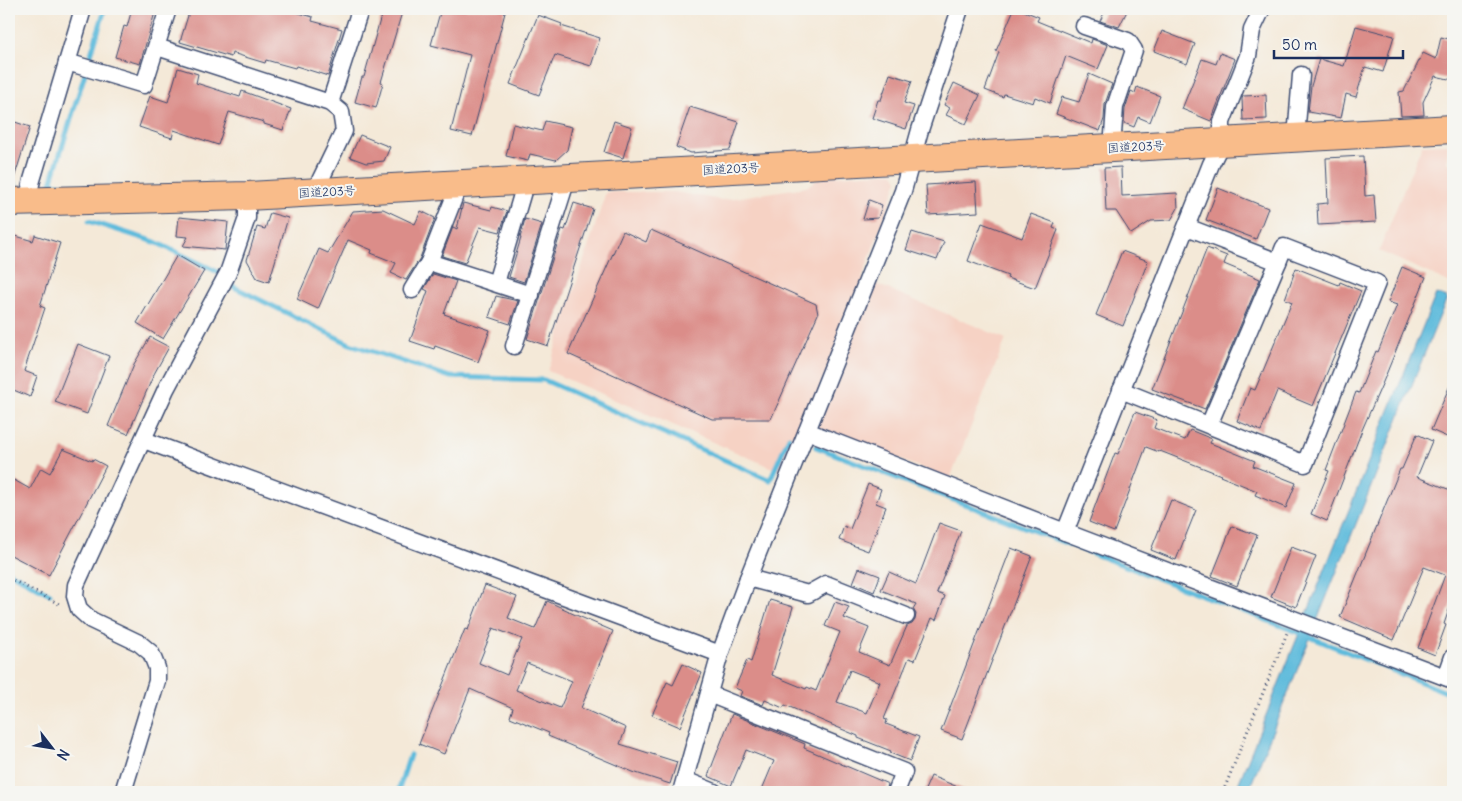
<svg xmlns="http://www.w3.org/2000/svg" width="1462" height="801" font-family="Delius,'Klee One',sans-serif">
	<rect width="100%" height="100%" fill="#f6f6f2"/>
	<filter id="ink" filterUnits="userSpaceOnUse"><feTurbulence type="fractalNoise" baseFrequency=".02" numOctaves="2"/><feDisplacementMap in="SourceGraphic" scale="10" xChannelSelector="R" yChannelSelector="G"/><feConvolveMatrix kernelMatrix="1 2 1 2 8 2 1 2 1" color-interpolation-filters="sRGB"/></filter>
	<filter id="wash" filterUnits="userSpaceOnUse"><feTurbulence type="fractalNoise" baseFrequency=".0096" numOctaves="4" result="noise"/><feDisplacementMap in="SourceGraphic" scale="20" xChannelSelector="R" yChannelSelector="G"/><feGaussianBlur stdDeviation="1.12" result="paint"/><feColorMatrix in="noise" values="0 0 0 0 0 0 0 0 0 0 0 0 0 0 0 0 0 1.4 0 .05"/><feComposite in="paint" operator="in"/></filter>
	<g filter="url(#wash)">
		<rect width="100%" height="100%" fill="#f4e9d8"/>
		<g fill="#f6d2c4">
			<path d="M1448,144L1447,163L1453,164V284L1379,251L1422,145Z"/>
			<path d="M893,172L898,180L862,278L1006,339L950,479L801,421L780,471L548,371L606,192H674L722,200L806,187L821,177Z"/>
		</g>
		<path fill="#5ebbdc" stroke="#3c759d" d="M1436,294L1447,298L1248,792H1235Z"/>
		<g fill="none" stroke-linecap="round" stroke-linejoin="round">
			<g stroke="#5ebbdc" stroke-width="5">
				<path d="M9,185L15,184"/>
				<path d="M75,187L51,183L105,9"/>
				<path d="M89,221L155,242L218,272L234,287L350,344L450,377L544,380L770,480L789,437"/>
				<path d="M816,447L1305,635L1453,695"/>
				<path d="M9,572L50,594"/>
				<path d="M398,792L410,755"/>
			</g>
		</g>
		<g id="blocks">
			<g fill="#db8d89" fill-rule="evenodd">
				<path d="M132,9H156L140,64L115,57L124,26L127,27Z"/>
				<path d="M190,9H285L313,17L312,21L342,29L328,76L296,66L295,68L266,60L265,63L232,53L231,57L180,42Z"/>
				<path d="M383,9H403L381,82L383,83L376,108L355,102L362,77H364Z"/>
				<path d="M441,9H506L472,136L451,131L470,55L431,45Z"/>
				<path d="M1014,9H1019L1039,17L1037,21L1091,43L1092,39L1108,45L1098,69L1066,56L1050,103L1035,97L1033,103L1004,94L1003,97L985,90L999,52L996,51Z"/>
				<path d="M1106,9H1128L1119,27L1100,21Z"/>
				<path d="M538,15L562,24L561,26L600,38L591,66L555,55L539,95L510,84Z"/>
				<path d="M1356,26L1394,36L1383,72L1365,67L1356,97L1346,94L1341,118L1308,112L1311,86L1319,59L1344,66Z"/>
				<path d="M1162,31L1195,44L1187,64L1154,51Z"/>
				<path d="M1441,37L1453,40V80L1435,76L1423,102L1424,115L1401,116L1399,92L1404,91L1423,53L1436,59Z"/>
				<path d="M1220,53L1235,59L1211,121L1182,109L1202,59L1216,64Z"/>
				<path d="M178,68L198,74L196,83L240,97L242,91L291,109L283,130L264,124V122L229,112L218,145L174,130L172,138L139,127L150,96L168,102Z"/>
				<path d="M890,74L912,81L904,103L914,106L906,129L872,118L878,100H881Z"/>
				<path d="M1089,74L1112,84L1105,104L1104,119L1100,131L1056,114L1062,97L1079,102Z"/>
				<path d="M954,83L980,95L966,124L946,115L950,108L944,105Z"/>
				<path d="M1137,87L1160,96L1150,122L1138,117L1134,127L1124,123L1125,109L1131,91L1135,93Z"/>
				<path d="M1266,95L1267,119L1243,120L1242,99L1243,96Z"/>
				<path d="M690,107L739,122L730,150L691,153L676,147Z"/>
				<path d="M9,120L30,127L12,185H9Z"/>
				<path d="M545,121L572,127L567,150L556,160L530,154L528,161L506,156L513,124L542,131Z"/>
				<path d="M614,121L632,127L623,158L604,152Z"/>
				<path d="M360,135L390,147L384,161L366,163L350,157Z"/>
				<path d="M1363,156L1365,196L1374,195L1376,222L1318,225L1317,204L1328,203L1326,158Z"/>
				<path d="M1121,167L1122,196L1177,193L1178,208L1171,220L1151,221L1131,234L1116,211H1106L1104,168Z"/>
				<path d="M976,182L978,212L928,215L926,185Z"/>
				<path d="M1218,188L1268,208L1256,239L1206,220Z"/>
				<path d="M869,200L882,205L878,218L863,219Z"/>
				<path d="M463,203L491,210L492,207L507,211L500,232L480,227L465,263L442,256L453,227L457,229Z"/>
				<path d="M574,203L593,209L548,346L527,339L562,229L565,230Z"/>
				<path d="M383,209L415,224L421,211L435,218L420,258L406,280L391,273L396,263L371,253L372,250L348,240L318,309L297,299L319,249L328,253L353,211Z"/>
				<path d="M270,213L288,218L269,282L257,278L247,260L257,227L265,229Z"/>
				<path d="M1031,214L1055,223L1053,228L1058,230L1035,288L1007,278L1008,276L968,261L982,223L1022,238Z"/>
				<path d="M179,217L228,222L225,250L183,246L188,237L177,236Z"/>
				<path d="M525,219L542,224L524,282L509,277L521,238H520Z"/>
				<path d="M651,230L816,304L818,314L771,419H712L568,354L623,231L646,242Z"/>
				<path d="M912,232L944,242L937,260L906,250Z"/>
				<path d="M9,234L33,241L35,235L60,243L40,306L45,308L24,371L37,376L30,397L9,388Z"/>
				<path d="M1207,248L1227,256L1224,264L1260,279L1205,409L1152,389Z"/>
				<path d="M1122,251L1148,261L1123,326L1096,315Z"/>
				<path d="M177,255L204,271L163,339L137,323Z"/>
				<path d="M1402,267L1426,277L1383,382L1362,430L1327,521L1311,514L1329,471L1326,470L1356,392L1359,393L1376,351L1378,352L1397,305L1388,302Z"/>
				<path d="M1296,268L1339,285L1340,282L1361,291L1313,406L1277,391L1261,431L1237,421L1250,388L1255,390L1292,302L1285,299Z"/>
				<path d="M433,274L456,281L444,314L490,330L478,362L435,346L434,349L410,341L428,291L424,289Z"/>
				<path d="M496,296L518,301L510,324L489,317Z"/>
				<path d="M150,337L169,347L154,374L128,434L108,426L134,364Z"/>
				<path d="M78,344L109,356L87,414L55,402Z"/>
				<path d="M1453,378V420L1447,437L1431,430Z"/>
				<path d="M1135,412L1157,420L1154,428L1185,440L1190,430L1212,439L1210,443L1255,461L1253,466L1296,483L1286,508L1255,495L1257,491L1220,476L1221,475L1160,451L1159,452L1146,447L1114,532L1089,522L1115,453L1118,454Z"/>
				<path d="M1417,434L1432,441L1417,477L1453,491V598L1444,624L1446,625L1435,655L1418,648L1445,575L1424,567L1394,640L1340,617L1400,469H1402Z"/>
				<path d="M63,449L92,461L93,459L106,466L49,575L9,554V489L14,480L30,489L41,468L50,473Z"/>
				<path d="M868,484L881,489L876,503L886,507L868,551L839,540L844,526L850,529Z"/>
				<path d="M1171,500L1196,510L1176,560L1151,550Z"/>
				<path d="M939,523L961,531L937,593L945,596L936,620L932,618L915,660L909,658L884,719L887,720L886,724L919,737L910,761L890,753L891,751L858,738V736L785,705L783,708L765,700L763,705L740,696L742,691L735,688L747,660L751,662L770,600L793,607L772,675L806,689L807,687L816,691L840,632L825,626L835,602L849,607L844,618L869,628L859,652L890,665L907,626L912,624L915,620L916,614L913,609L916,604L881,590L889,572L916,584ZM850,670L880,682L867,713L837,702Z"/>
				<path d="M1232,526L1257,535L1237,586L1212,576Z"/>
				<path d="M1291,547L1316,556L1296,607L1271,597Z"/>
				<path d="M1011,548L1032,556L962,739L941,731Z"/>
				<path d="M859,568L880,576L874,592L853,583Z"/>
				<path d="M485,585L517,597L508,618L535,629L547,601L569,611V612L613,631L581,708L626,728L620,744L677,762L670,784L633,772L548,736L549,733L510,717L513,708L470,689L444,754L419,744L465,629L468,630ZM493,628L522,639L507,675L479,663ZM527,663L572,681L560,708L516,690Z"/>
				<path d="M683,664L702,673L680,727L652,715L667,682L673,685Z"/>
				<path d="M732,714L805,744L804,748L888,784L886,792H761L774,761L746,750L731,786L708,776Z"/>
				<path d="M931,776L970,792H924Z"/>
			</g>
		</g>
	</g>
	<g filter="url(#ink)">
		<use href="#blocks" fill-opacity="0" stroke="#3c4b70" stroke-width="1"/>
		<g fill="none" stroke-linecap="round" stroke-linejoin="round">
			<g stroke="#3c4b70" stroke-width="19">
				<g id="minor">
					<path d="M1084,26L1128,41L1134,50L1115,107L1112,148"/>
					<path d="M157,47L330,103L341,112L344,131L314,193"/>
					<path d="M67,62L144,85L168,9"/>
					<path d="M330,103L360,10L357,9"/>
					<path d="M1296,138L1301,75"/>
					<path d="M27,201L32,180L83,9"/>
					<path d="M1187,227L1278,262L1209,425"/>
					<path d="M429,262L531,295"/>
					<path d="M496,283L526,181"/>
					<path d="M412,290L429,262L459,185"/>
					<path d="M514,346L567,179"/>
					<path d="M1121,390L1305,464L1377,283L1284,247L1278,262"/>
					<path d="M807,431L1065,532L1453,680"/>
					<path d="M144,440L720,654"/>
					<path d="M1065,532L1211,164L1222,142V122L1248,56L1252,30L1262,9"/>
					<path d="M748,578L808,594L826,584L906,616"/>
					<path d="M1446,677L1453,657"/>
					<path d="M709,694L904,772L896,792"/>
					<path d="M685,780L714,792"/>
					<path d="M123,792L157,681V668L151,653L139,643L91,620L79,609L75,596L76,585L166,389L228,273L247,218V196"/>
					<path d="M681,792L720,654L748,578L903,191L920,130L960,9"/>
				</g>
			</g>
			<g stroke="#3c4b70" stroke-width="30">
				<path id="trunk" d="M9,202L247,196L1453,129"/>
			</g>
			<g stroke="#3c4b70" stroke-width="3" stroke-dasharray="1 4" stroke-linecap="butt">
				<path d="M9,578L61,605"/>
				<path d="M1223,792L1287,633"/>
			</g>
			<use href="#minor" stroke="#fff" stroke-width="16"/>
			<use href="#trunk" stroke="#f9bc8a" stroke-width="28"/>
		</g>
	</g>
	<g text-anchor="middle" stroke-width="4" stroke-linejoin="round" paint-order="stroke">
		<g font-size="12" fill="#1b2f5e" stroke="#f6f6f2">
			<text transform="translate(1136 147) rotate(-3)" y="4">国道203号</text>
			<text transform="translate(731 169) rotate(-3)" y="4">国道203号</text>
			<text transform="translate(327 192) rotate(-3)" y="4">国道203号</text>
		</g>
	</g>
	<rect width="1462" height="801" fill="none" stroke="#f6f6f2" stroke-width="30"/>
	<g transform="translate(52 748) rotate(121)" stroke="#f6f6f2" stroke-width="4" paint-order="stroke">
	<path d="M0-4L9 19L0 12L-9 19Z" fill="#1b2f5e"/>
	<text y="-8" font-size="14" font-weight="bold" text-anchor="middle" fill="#1b2f5e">N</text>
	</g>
	<path d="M1274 50v8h129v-8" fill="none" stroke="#1b2f5e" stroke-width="2.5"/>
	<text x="1282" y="50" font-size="15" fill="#1b2f5e" stroke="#f6f6f2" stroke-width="4" paint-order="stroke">50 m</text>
</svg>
